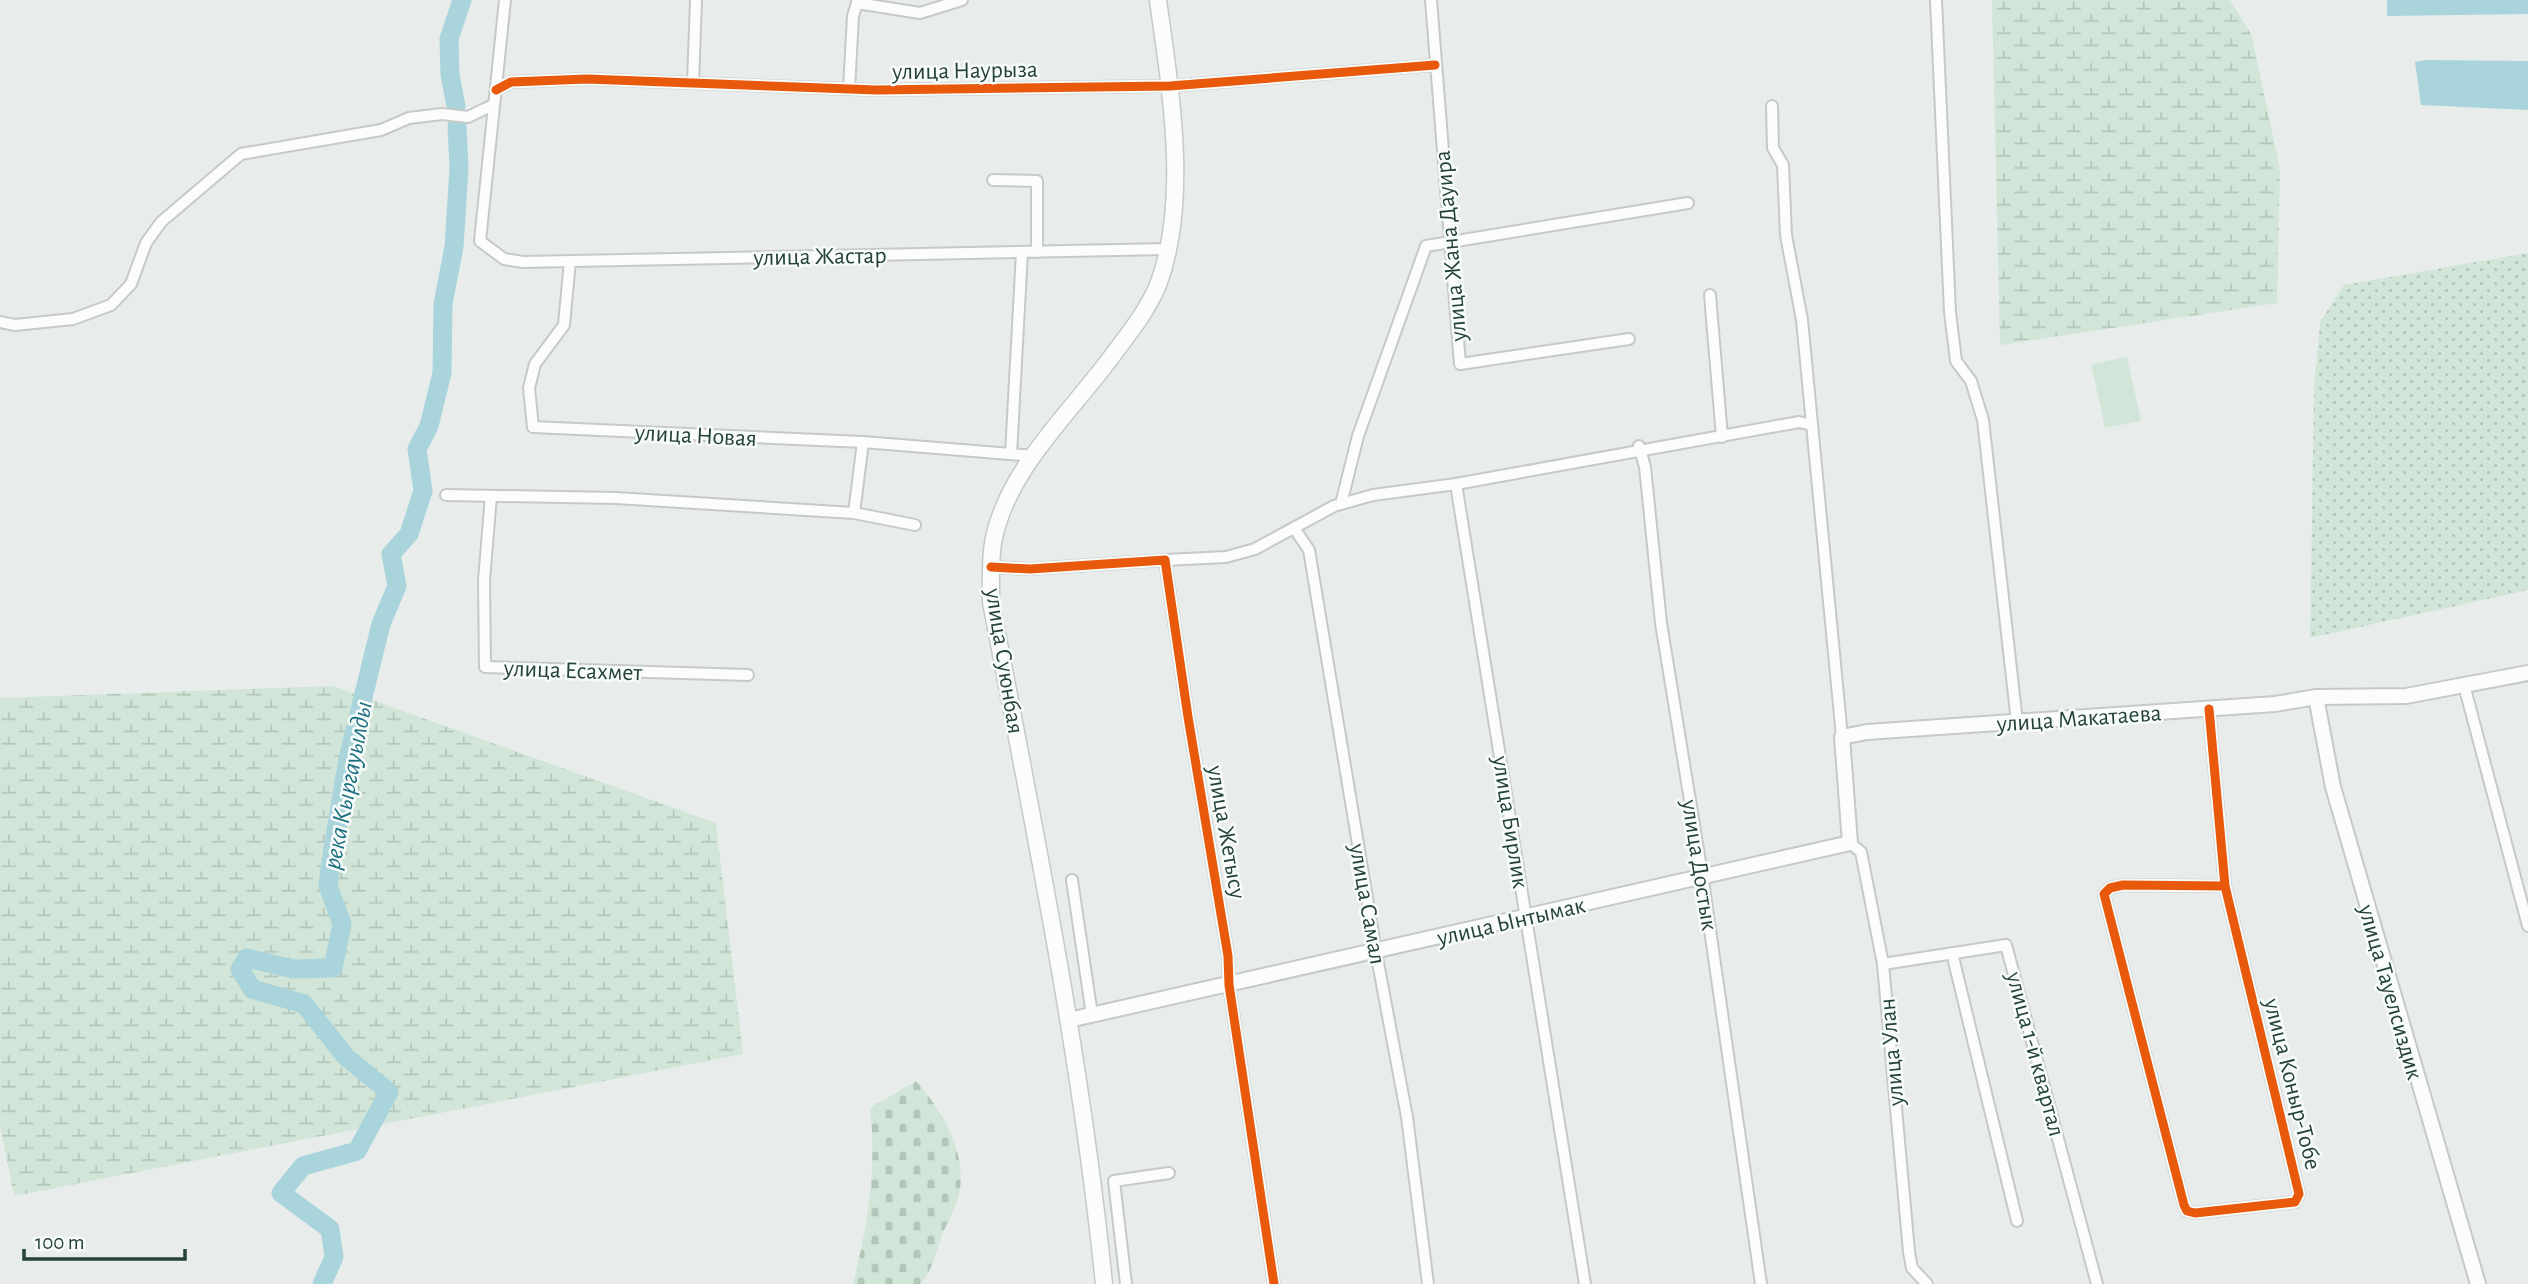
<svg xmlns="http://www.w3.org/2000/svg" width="2528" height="1284" font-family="'Alegreya Sans',sans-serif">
	<defs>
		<pattern id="grass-dots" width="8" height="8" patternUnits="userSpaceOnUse" patternTransform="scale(1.75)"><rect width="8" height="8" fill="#d1e6d8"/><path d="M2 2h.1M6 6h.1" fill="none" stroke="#b3c6ba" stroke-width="1.8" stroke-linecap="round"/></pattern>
		<pattern id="wetland-marsh" width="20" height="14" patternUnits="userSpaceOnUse" patternTransform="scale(1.75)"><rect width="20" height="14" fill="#d1e6d8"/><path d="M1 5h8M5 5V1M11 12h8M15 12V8" fill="none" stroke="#b3c6ba"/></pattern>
		<pattern id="cemetery-stones" width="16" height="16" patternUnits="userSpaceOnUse" patternTransform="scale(1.75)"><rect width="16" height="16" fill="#d1e6d8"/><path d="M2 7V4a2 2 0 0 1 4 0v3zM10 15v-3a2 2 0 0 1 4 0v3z" fill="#b3c6ba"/></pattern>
	</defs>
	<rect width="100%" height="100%" fill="#e8edeb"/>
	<path fill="url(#grass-dots)" d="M2528,253V590L2310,638L2314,389L2320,322L2344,285Z"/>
	<g fill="url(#wetland-marsh)">
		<path d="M1992,0H2230L2252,36L2280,170L2277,303L2000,345Z"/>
		<path d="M333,686L716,823L743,1054L14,1196L0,1126V698Z"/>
	</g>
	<path fill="url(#cemetery-stones)" d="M916,1081C945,1114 972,1160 956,1205C952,1215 946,1225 942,1235C935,1254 934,1268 920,1284H853C868,1224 877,1169 870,1108Z"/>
	<path fill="#d1e6d8" d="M2127,357L2141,421L2105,428L2091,364Z"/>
	<g fill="#a9d4db">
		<path d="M2387,0H2528V14L2387,16Z"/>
		<path d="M2426,60L2528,61V110L2421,105L2415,62Z"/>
	</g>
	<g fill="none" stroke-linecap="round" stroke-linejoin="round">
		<g stroke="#a9d4db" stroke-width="19">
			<path d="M456,106L450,75L449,39L462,0"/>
			<path d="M322,1284L334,1257L330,1229L281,1193L303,1166L357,1151L389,1092L346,1057L304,1004L252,989L240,969L247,958L293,969L333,968L342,924L328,886L331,861L348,759L381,624L397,586L391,554L409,534L423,491L417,449L429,426L442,373L443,304L454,247L459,168L457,126"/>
		</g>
		<g stroke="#c5cac8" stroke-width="14">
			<g id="minor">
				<path d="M505,0L480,241L504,259L523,262L1167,249"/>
				<path d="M1431,0L1460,364L1629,339"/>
				<path d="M1936,0L1950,312L1956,361L1971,381L1983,420L2017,722"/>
				<path d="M857,3L920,13L962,0"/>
				<path d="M693,83L696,0"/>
				<path d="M849,89L853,16L858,0"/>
				<path d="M496,90L511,82L587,79L877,90L1170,86L1435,65"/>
				<path d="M1772,106L1773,148L1783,165L1786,235L1802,320L1842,737"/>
				<path d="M993,180L1037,181V252"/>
				<path d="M570,261L564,325L535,364L529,388L533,427L863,442L1035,456"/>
				<path d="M1710,295L1722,437"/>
				<path d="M0,322L15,325L73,319L111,305L131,284L146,243L161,222L241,154L381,130L409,118L442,114L468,117L493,105"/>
				<path d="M1639,446L1645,467L1661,623L1702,874L1761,1284"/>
				<path d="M1011,454L1022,252"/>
				<path d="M1456,484L1585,1284"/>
				<path d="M446,495L616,498L854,513L915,525"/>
				<path d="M491,496L484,580L485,667L748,675"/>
				<path d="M1341,504L1358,436L1426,246L1688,203"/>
				<path d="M854,513L863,442"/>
				<path d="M1294,528L1309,550L1376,952L1407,1117L1428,1284"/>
				<path d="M1165,560L1226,557L1255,549L1334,506L1373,495L1456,484L1799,422L1812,425"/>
				<path d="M991,567L1030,569L1165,560L1188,717L1228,956L1229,985L1274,1284"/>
				<path d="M2464,685L2528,926"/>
				<path d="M2209,709L2225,886L2299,1194L2295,1202L2195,1213L2187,1211L2184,1205L2104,894L2110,888L2123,885L2225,886"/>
				<path d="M1850,843L1861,852L1883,964L1909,1252L1912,1268L1927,1284"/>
				<path d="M1072,880L1092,1015"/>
				<path d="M1952,953L2017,1221"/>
				<path d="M1883,964L2006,945L2097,1284"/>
				<path d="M1126,1284L1114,1181L1169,1173"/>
			</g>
		</g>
		<g stroke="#c5cac8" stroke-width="18">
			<g id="tertiary">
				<path d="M2316,697L2333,787L2478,1284"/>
				<path d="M1069,1020L1850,843L1842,737L1867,732L2275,704L2316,697L2406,696L2528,673"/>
			</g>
		</g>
		<g stroke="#c3cbc8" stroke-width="19">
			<path id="secondary" d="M1104,1284C1081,1054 1034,828 991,602C991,582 990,562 993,543C1006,469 1073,411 1115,352C1131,331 1148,309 1158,285C1190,200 1170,88 1158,0"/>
		</g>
		<use href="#minor" stroke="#fcfcfc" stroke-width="10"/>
		<use href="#tertiary" stroke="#fcfcfc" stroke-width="14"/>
		<use href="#secondary" stroke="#fcfcfc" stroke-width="16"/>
		<g stroke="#f7fbf9" stroke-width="13">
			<g id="cycleway">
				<path d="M496,90L511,82L587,79L877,90L1170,86L1435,65"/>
				<path d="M991,567L1030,569L1165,560L1188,717L1228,956L1229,985L1274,1284"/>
				<path d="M2209,709L2225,886L2299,1194L2295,1202L2195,1213L2187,1211L2184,1205L2104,894L2110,888L2123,885L2225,886"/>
			</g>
		</g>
		<use href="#cycleway" stroke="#e8590c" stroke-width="9"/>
	</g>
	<g text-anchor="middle" stroke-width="5" stroke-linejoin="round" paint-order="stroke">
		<g font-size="24" fill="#24423a" stroke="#f7fbf9">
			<text transform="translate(965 70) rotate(-1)" y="8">улица Наурыза</text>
			<text transform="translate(1450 246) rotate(-95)" y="8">улица Жана Дауира</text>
			<text transform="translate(820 256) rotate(-1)" y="8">улица Жастар</text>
			<text transform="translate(696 435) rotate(3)" y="8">улица Новая</text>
			<text transform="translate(1005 661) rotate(81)" y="8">улица Суюнбая</text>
			<text transform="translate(573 670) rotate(2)" y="8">улица Есахмет</text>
			<text transform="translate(2079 718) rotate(-4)" y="8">улица Макатаева</text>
			<text transform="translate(1511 822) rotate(81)" y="8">улица Бирлик</text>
			<text transform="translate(1227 832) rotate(80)" y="8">улица Жетысу</text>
			<text transform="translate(1700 865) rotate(81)" y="8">улица Достык</text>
			<text transform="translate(1368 904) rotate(80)" y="8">улица Самал</text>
			<text transform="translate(1511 921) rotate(-13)" y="8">улица Ынтымак</text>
			<text transform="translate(2391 992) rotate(74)" y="8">улица Тауелсиздик</text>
			<text transform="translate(1891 1052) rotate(-95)" y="8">улица Улан</text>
			<text transform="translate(2036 1054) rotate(75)" y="8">улица 1-й квартал</text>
			<text transform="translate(2293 1084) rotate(76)" y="8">улица Коныр-Тобе</text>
		</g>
		<g font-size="26" font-style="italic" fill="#1c6f80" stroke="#f7fbf9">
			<text transform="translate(347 785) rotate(-79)" y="9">река Кыргауылды</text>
		</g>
	</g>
	<path d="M24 1249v10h161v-10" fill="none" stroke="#24423a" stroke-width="3.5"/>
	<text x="35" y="1249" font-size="21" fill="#24423a" stroke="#f7fbf9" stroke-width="5" paint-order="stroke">100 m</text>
</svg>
